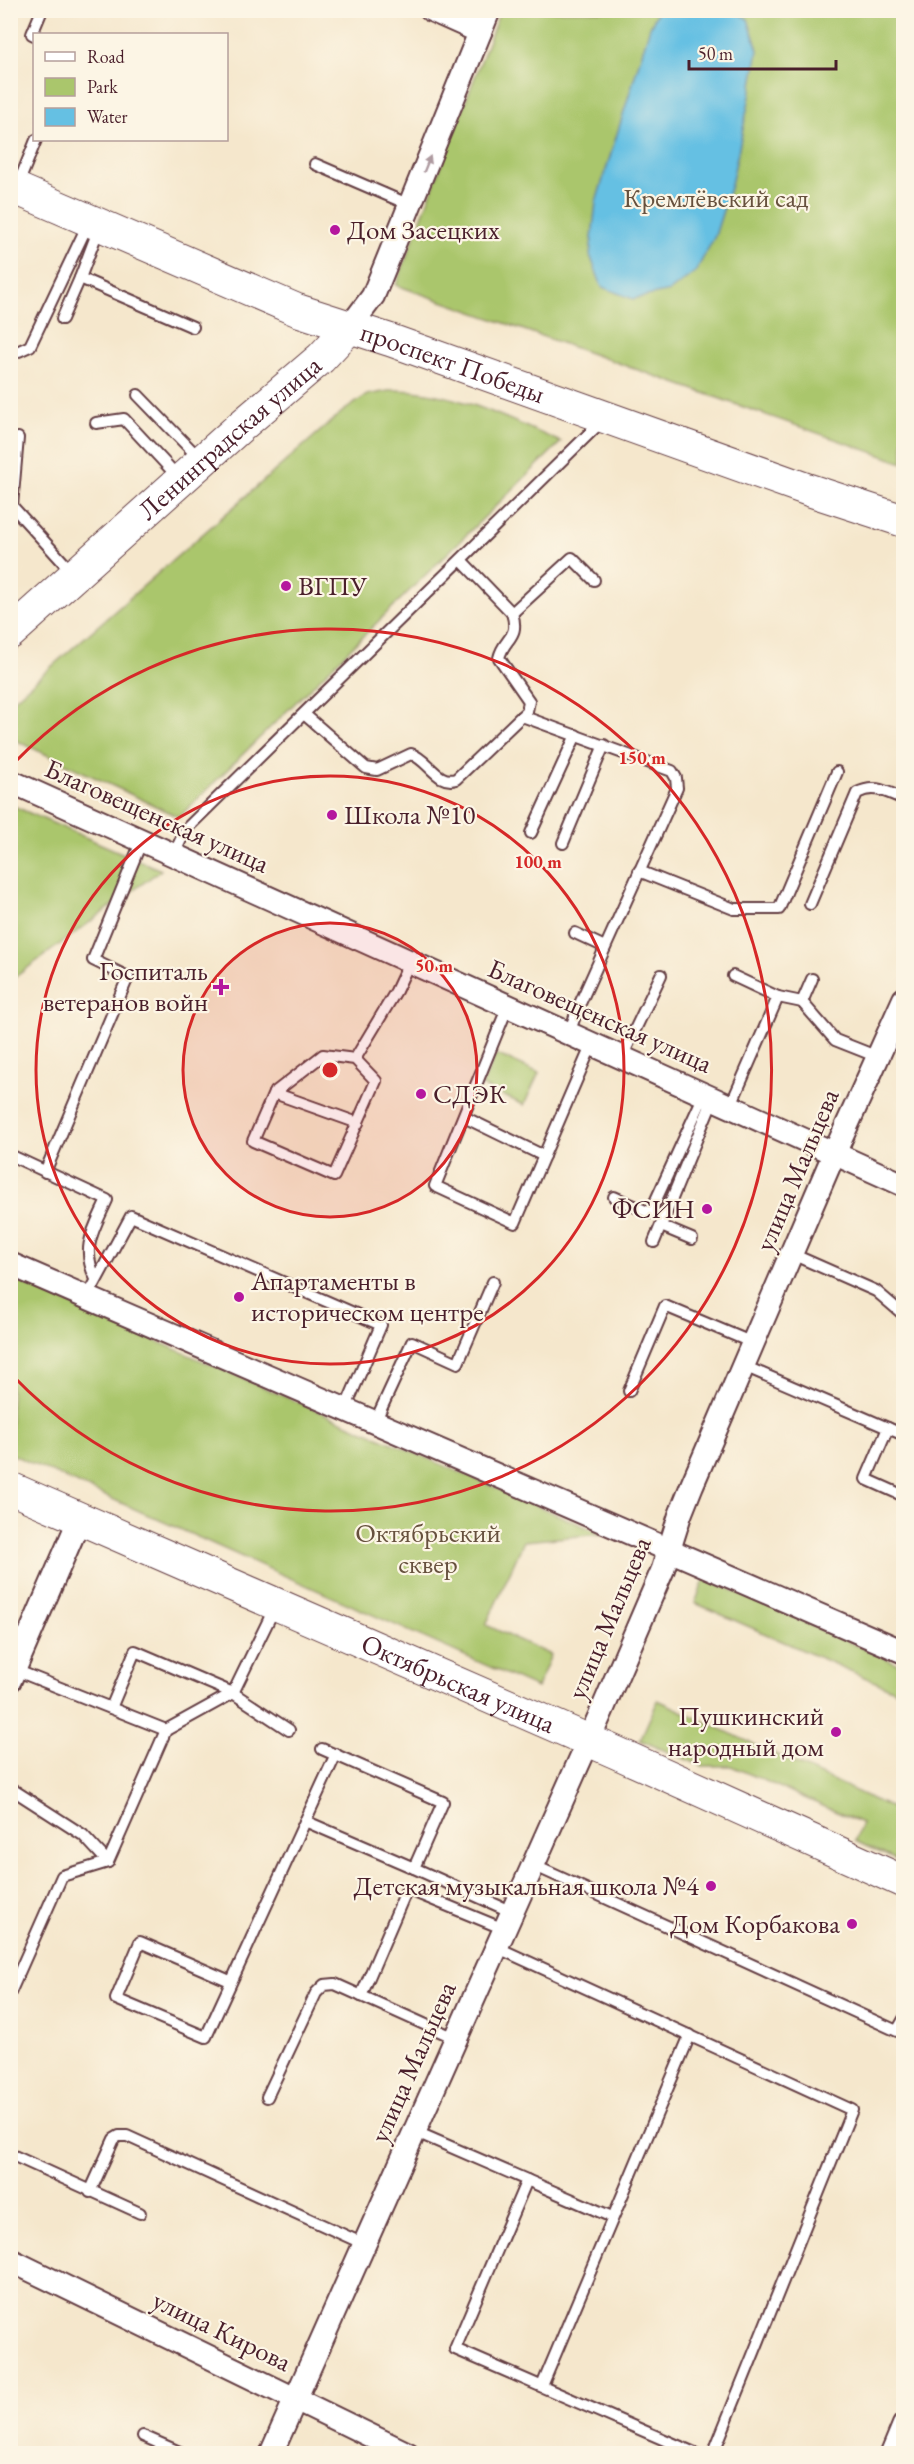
<svg xmlns="http://www.w3.org/2000/svg" width="914" height="2464" font-family="'EB Garamond',serif">
	<rect width="100%" height="100%" fill="#fcf5e5"/>
	<filter id="ink" filterUnits="userSpaceOnUse"><feTurbulence type="fractalNoise" baseFrequency=".0167" numOctaves="2"/><feDisplacementMap in="SourceGraphic" scale="12" xChannelSelector="R" yChannelSelector="G"/><feConvolveMatrix kernelMatrix="1 2 1 2 8 2 1 2 1" color-interpolation-filters="sRGB"/></filter>
	<filter id="wash" filterUnits="userSpaceOnUse"><feTurbulence type="fractalNoise" baseFrequency=".008" numOctaves="4" result="noise"/><feDisplacementMap in="SourceGraphic" scale="24" xChannelSelector="R" yChannelSelector="G"/><feGaussianBlur stdDeviation="1.35" result="paint"/><feColorMatrix in="noise" values="0 0 0 0 0 0 0 0 0 0 0 0 0 0 0 0 0 1.4 0 .05"/><feComposite in="paint" operator="in"/></filter>
	<g filter="url(#wash)">
		<rect width="100%" height="100%" fill="#f5e7cc"/>
		<g fill="#aac66c" stroke="#7a724c" stroke-width="1.5">
			<path d="M500,11H903V463L396,285Z"/>
			<path d="M394,390C454,390 507,419 561,442L179,817L11,738V702L342,412L367,395Z"/>
			<path d="M11,805L161,870L11,980Z"/>
			<path d="M496,1054L539,1073L524,1105L482,1086Z"/>
			<path d="M11,1278L602,1534L524,1541L486,1625L551,1655L537,1688L11,1454Z"/>
			<path d="M705,1578L903,1666V1694L695,1603Z"/>
			<path d="M658,1700L903,1813V1863L855,1841L862,1823L731,1766H702L640,1740Z"/>
		</g>
		<path fill="#65c0e3" stroke="#587087" stroke-width="1.5" d="M658,11H734L748,19L758,50L750,96L731,185L715,236L696,271L670,291L633,299L602,287L590,255L596,202L650,27Z"/>
	</g>
	<g filter="url(#ink)">
		<g fill="none" stroke-linecap="round" stroke-linejoin="round">
			<g stroke="#643d43" stroke-width="14">
				<g id="lane">
					<path d="M34,35L32,34L42,10"/>
					<path d="M315,164L410,205"/>
					<path d="M17,187L36,140"/>
					<path d="M99,228L80,278L193,327"/>
					<path d="M62,319L80,278"/>
					<path d="M10,351H19L30,346L88,224"/>
					<path d="M138,395L200,459"/>
					<path d="M96,423L124,419L179,478"/>
					<path d="M18,438L12,506L73,573"/>
					<path d="M512,613L572,558L594,580"/>
					<path d="M304,714L366,768L377,770L411,754C428,759 437,785 456,779L527,711L529,701L499,658C504,637 520,639 512,613L461,560"/>
					<path d="M522,716L672,771L676,778L677,788L578,1008L569,1033"/>
					<path d="M531,833L576,735"/>
					<path d="M563,843L604,745"/>
					<path d="M174,854L186,829L603,420"/>
					<path d="M639,871L734,909H779L837,772"/>
					<path d="M810,904L857,793C875,784 886,792 904,799"/>
					<path d="M575,933L605,947"/>
					<path d="M812,979L802,1002L835,1040L878,1057"/>
					<path d="M778,997L802,1002"/>
					<path d="M508,1006L435,1186L515,1223L592,1044"/>
					<path d="M323,1055L355,1059L376,1081L334,1176L253,1141L274,1093Z"/>
					<path d="M622,1057L661,975"/>
					<path d="M355,1059L396,991L410,961"/>
					<path d="M274,1093L358,1123"/>
					<path d="M730,1107L778,997L733,976"/>
					<path d="M464,1117L544,1156"/>
					<path d="M10,1155L107,1200C94,1229 80,1248 96,1279"/>
					<path d="M45,1172L128,977L93,960L142,840"/>
					<path d="M614,1197L650,1213L704,1095"/>
					<path d="M661,1226L692,1239"/>
					<path d="M654,1242L713,1099"/>
					<path d="M792,1254L876,1291L904,1315"/>
					<path d="M87,1298L131,1216L381,1325L345,1409"/>
					<path d="M744,1366L904,1435"/>
					<path d="M629,1391L665,1306L753,1343"/>
					<path d="M375,1422L412,1342L458,1363L493,1282"/>
					<path d="M888,1428L866,1479L904,1496"/>
					<path d="M10,1631L28,1638"/>
					<path d="M15,1670L166,1730"/>
					<path d="M111,1708L135,1651L233,1693L289,1730"/>
					<path d="M322,1749L443,1802L414,1868L512,1912"/>
					<path d="M10,1788L83,1835L108,1862"/>
					<path d="M305,1821L414,1868"/>
					<path d="M533,1865L897,2031L904,2019"/>
					<path d="M496,1947L852,2110L713,2454"/>
					<path d="M230,1981L140,1942L116,1999L206,2037L336,1754"/>
					<path d="M10,1993L62,1876L108,1862L166,1730L233,1693L275,1607"/>
					<path d="M361,1996L407,1889L504,1929"/>
					<path d="M267,2097L316,1993L324,1985L335,1984L455,2038"/>
					<path d="M414,2131L612,2217"/>
					<path d="M10,2154L140,2213"/>
					<path d="M527,2180L455,2349L697,2454"/>
					<path d="M90,2192L114,2139L119,2136H127L364,2244"/>
					<path d="M542,2386L690,2035"/>
					<path d="M143,2436L184,2454"/>
				</g>
			</g>
			<g stroke="#643d43" stroke-width="26">
				<g id="street">
					<path d="M431,10L480,32"/>
					<path d="M349,328L373,296L489,10"/>
					<path d="M10,781L904,1185"/>
					<path d="M10,1264L904,1652"/>
					<path d="M10,1680L80,1518"/>
					<path d="M10,2260L408,2454"/>
					<path d="M271,2454L604,1706L663,1569L680,1515L692,1485L834,1154L904,999"/>
					<path d="M892,2454L904,2425"/>
				</g>
			</g>
			<g stroke="#643d43" stroke-width="34">
				<g id="secondary">
					<path id="s1" d="M10,186L297,310L390,340L809,490L904,521"/>
					<path id="s2" d="M10,633L240,427L321,358L349,328"/>
					<path id="s3" d="M10,1488L615,1752L904,1882"/>
				</g>
			</g>
			<use href="#lane" stroke="#fff" stroke-width="10"/>
			<use href="#street" stroke="#fff" stroke-width="22"/>
			<use href="#secondary" stroke="#fff" stroke-width="32"/>
		</g>
		<defs><path id="oneway-solid" d="M-6-.8H1V-3.2L6.5 0L1 3.2V.8H-6Z" transform="scale(1.5)"/></defs>
		<use fill="#ae9aa0" href="#oneway-solid" transform="translate(427 164) rotate(-68)"/>
	</g>
	<circle cx="330" cy="1070" r="147" fill="#d62828" fill-opacity=".12"/>
	<g fill="none" stroke="#d62828" stroke-width="3">
		<circle cx="330" cy="1070" r="147"/>
		<circle cx="330" cy="1070" r="294"/>
		<path d="M13 764A441 441 0 1 1 13 1376"/>
	</g>
	<g fill="#b5179e" stroke="#fcf5e5" stroke-width="2">
		<circle cx="335" cy="230" r="6"/>
		<circle cx="286" cy="586" r="6"/>
		<circle cx="332" cy="815" r="6"/>
		<path d="M218 978h6v6h6v6h-6v6h-6v-6h-6v-6h6z"/>
		<circle cx="421" cy="1094" r="6"/>
		<circle cx="707" cy="1209" r="6"/>
		<circle cx="239" cy="1297" r="6"/>
		<circle cx="836" cy="1732" r="6"/>
		<circle cx="711" cy="1886" r="6"/>
		<circle cx="852" cy="1924" r="6"/>
	</g>
	<g text-anchor="middle" stroke-width="4.5" stroke-linejoin="round" paint-order="stroke">
		<g font-size="27" fill="#67513e" stroke="#fcf5e5">
			<text x="716" y="207">Кремлёвский сад</text>
			<text x="428" y="1542">Октябрьский<tspan x="428" dy="31">сквер</tspan></text>
		</g>
		<g font-size="27" fill="#4a1f2b" stroke="#fcf5e5" text-anchor="start">
			<text x="347" y="239">Дом Засецких</text>
			<text x="298" y="595">ВГПУ</text>
			<text x="344" y="824">Школа №10</text>
			<text x="208" y="980" text-anchor="end">Госпиталь<tspan x="208" dy="31">ветеранов войн</tspan></text>
			<text x="433" y="1103">СДЭК</text>
			<text x="695" y="1218" text-anchor="end">ФСИН</text>
			<text x="251" y="1290">Апартаменты в<tspan x="251" dy="31">историческом центре</tspan></text>
			<text x="824" y="1725" text-anchor="end">Пушкинский<tspan x="824" dy="31">народный дом</tspan></text>
			<text x="699" y="1895" text-anchor="end">Детская музыкальная школа №4</text>
			<text x="840" y="1933" text-anchor="end">Дом Корбакова</text>
		</g>
		<g font-size="27" fill="#4a1f2b" stroke="#fcf5e5">
			<text dy="9" stroke="none"><textPath href="#s1" startOffset="477">проспект Победы</textPath></text>
			<text dy="9" stroke="none"><textPath href="#s2" startOffset="294">Ленинградская улица</textPath></text>
			<text transform="translate(157 816) rotate(24)" y="9">Благовещенская улица</text>
			<text transform="translate(600 1016) rotate(24)" y="9">Благовещенская улица</text>
			<text transform="translate(797 1170) rotate(-67)" y="9">улица Мальцева</text>
			<text transform="translate(609 1618) rotate(-67)" y="9">улица Мальцева</text>
			<text dy="9" stroke="none"><textPath href="#s3" startOffset="489">Октябрьская улица</textPath></text>
			<text transform="translate(413 2062) rotate(-66)" y="9">улица Мальцева</text>
			<text transform="translate(222 2331) rotate(26)" y="9">улица Кирова</text>
		</g>
	</g>
	<circle cx="330" cy="1070" r="9" fill="#d62828" stroke="#fcf5e5" stroke-width="3"/>
	<g font-size="18" text-anchor="middle" font-weight="bold" fill="#d62828" stroke="#fcf5e5" stroke-width="4.5" stroke-linejoin="round" paint-order="stroke">
		<text x="642" y="764">150 m</text>
		<text x="538" y="868">100 m</text>
		<text x="434" y="972">50 m</text>
	</g>
	<rect width="914" height="2464" fill="none" stroke="#fcf5e5" stroke-width="36"/>
	<rect x="33" y="33" width="195" height="108" fill="#fcf5e5" stroke="#b59f9b" stroke-width="1.5"/>
	<rect x="45" y="52" width="30" height="9" fill="#ffffff" stroke="#b59f9b" stroke-width="1.5"/>
	<text x="87" y="63" font-size="18" fill="#4a1f2b">Road</text>
	<rect x="45" y="78" width="30" height="18" fill="#aac66c" stroke="#b59f9b" stroke-width="1.5"/>
	<text x="87" y="93" font-size="18" fill="#4a1f2b">Park</text>
	<rect x="45" y="108" width="30" height="18" fill="#65c0e3" stroke="#b59f9b" stroke-width="1.5"/>
	<text x="87" y="123" font-size="18" fill="#4a1f2b">Water</text>
	<path d="M689 60v9h147v-9" fill="none" stroke="#4a1f2b" stroke-width="3"/>
	<text x="698" y="60" font-size="18" fill="#4a1f2b" stroke="#fcf5e5" stroke-width="4.5" paint-order="stroke">50 m</text>
</svg>
